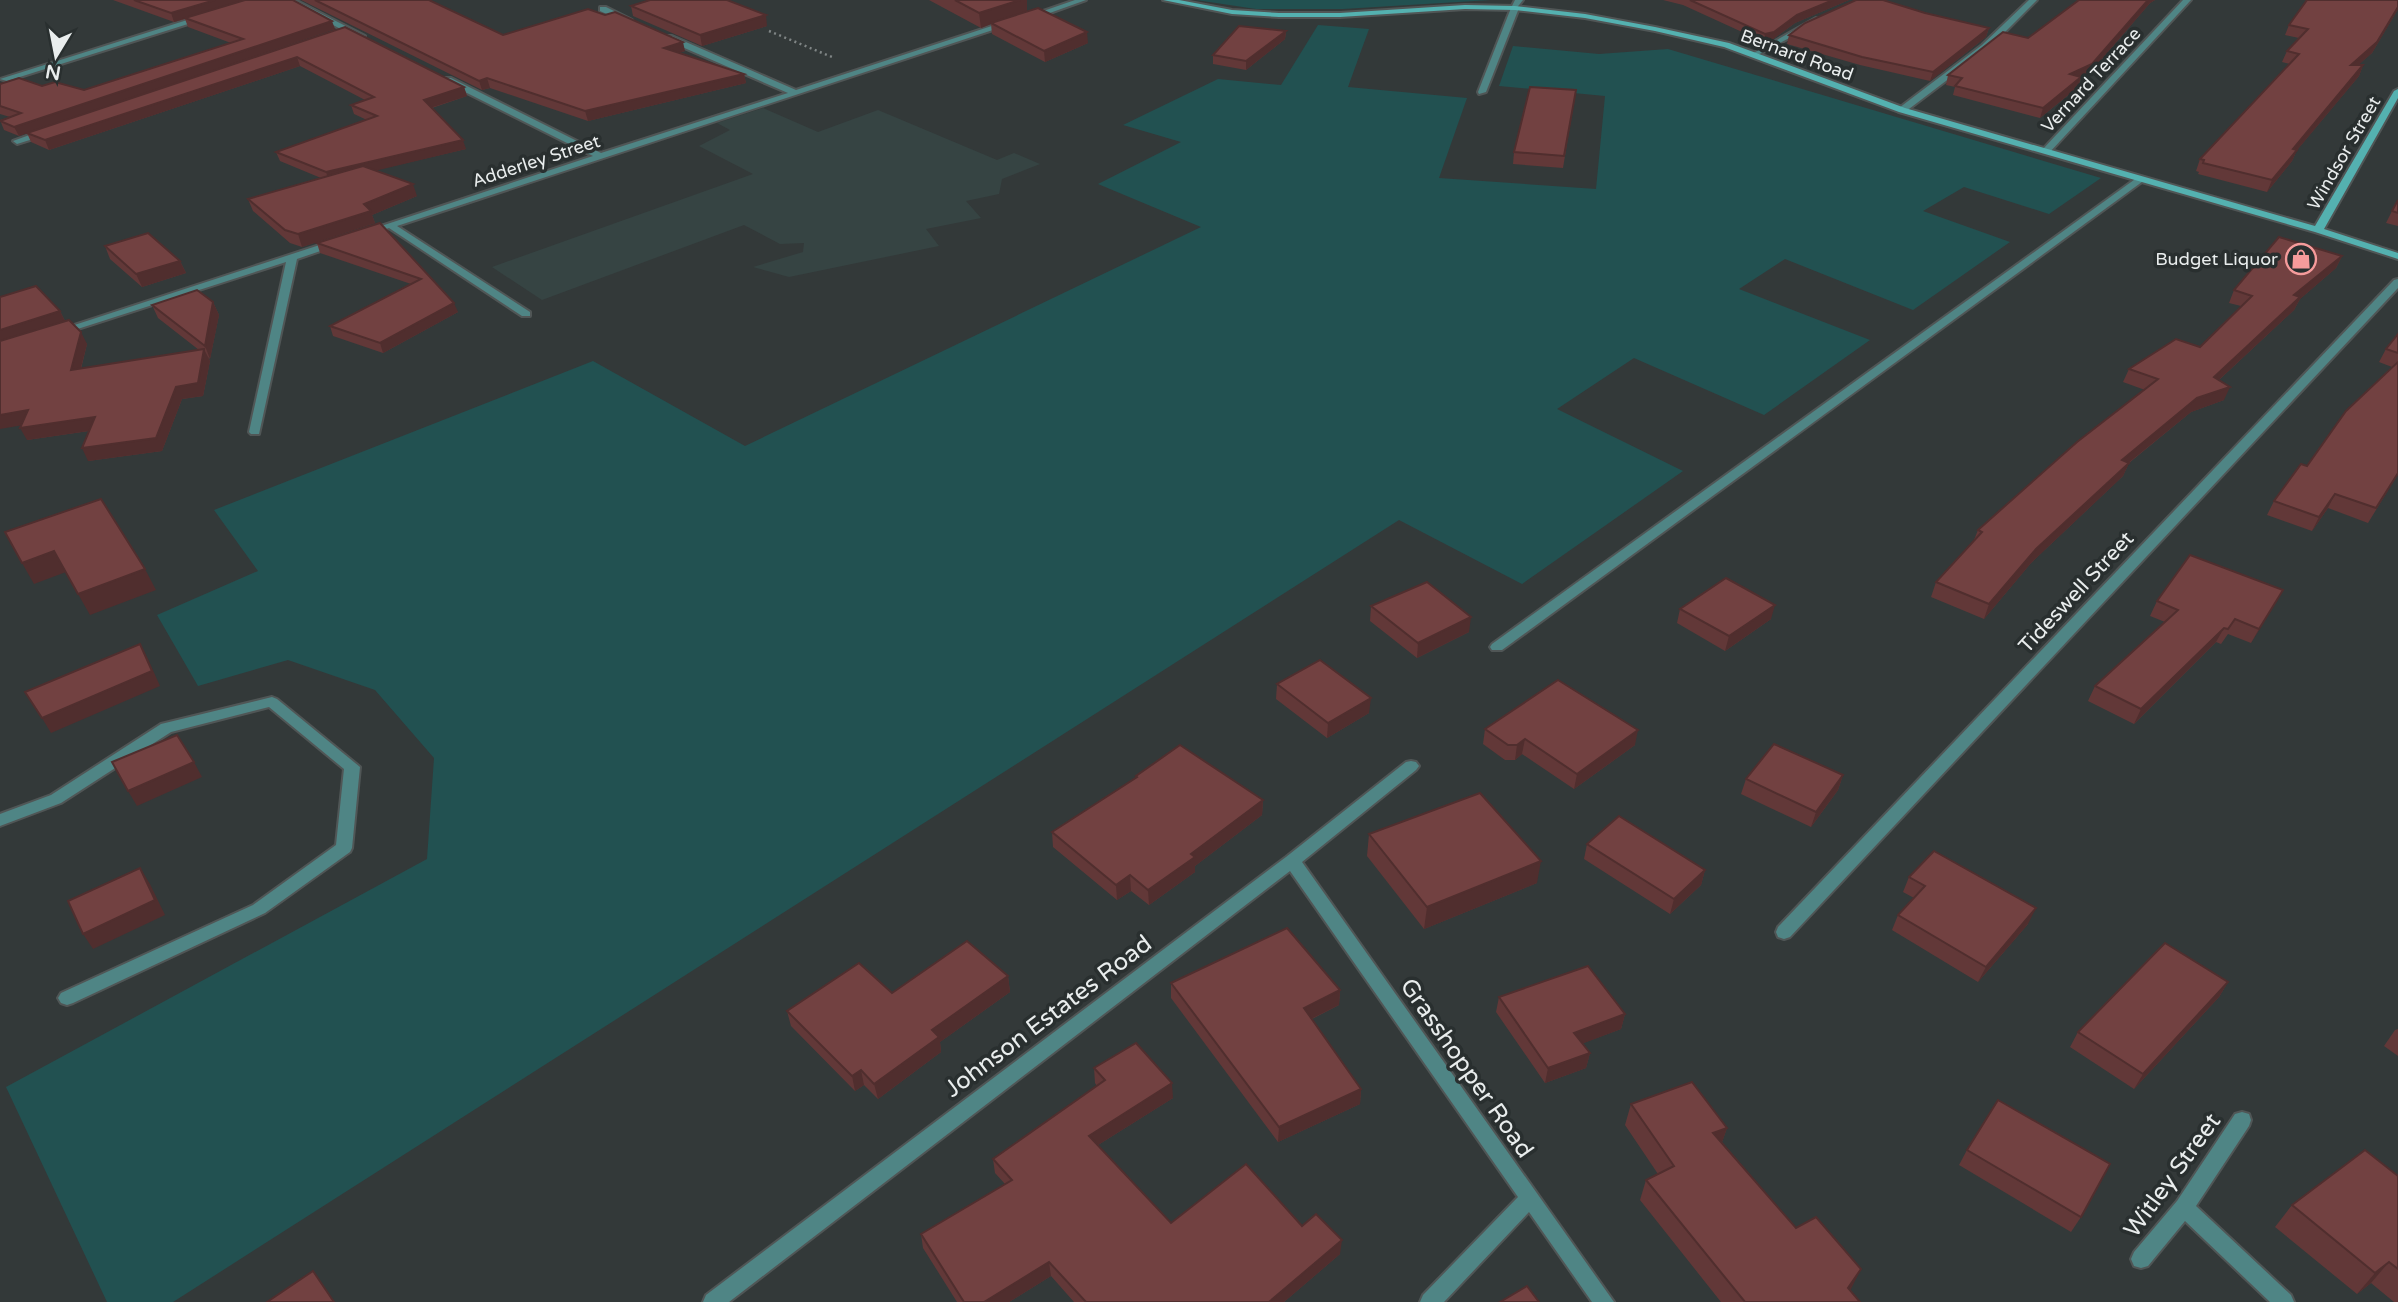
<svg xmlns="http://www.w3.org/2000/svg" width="2398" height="1302" font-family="'Varela Round',sans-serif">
	<rect width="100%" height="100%" fill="#333939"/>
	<path fill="#364443" d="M763,108L818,132L878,110L997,160L1014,153L1040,164L1002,179L999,194L966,201L981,218L926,229L939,246L789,277L753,267L803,252L804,243L780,244L744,225L542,300L492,267L753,174L699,146L730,130L717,123Z"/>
	<g fill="#225151">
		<path d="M1196,0H1491L1343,9H1256Z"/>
		<path d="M1318,25L1369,29L1348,87L1467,98L1439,178L1596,189L1605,96L1499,86L1513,46L1599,54L1668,49L2101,178L2049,214L1964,187L1923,211L2010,242L1913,310L1785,259L1739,289L1870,340L1764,415L1634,358L1557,409L1683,471L1522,584L1399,520L173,1302H107L6,1087L427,859L434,758L375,690L288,660L198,686L157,615L258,571L214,510L593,361L745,446L1201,227L1098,184L1181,142L1123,125L1218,79L1281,85Z"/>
	</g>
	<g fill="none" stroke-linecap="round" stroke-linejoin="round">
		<g stroke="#505656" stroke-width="4">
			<g id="lane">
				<path d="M1515,6L1519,8L1486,92L1479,94L1478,92L1511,8Z"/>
				<path d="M272,697L277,699L360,767L352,848L350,852L265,913L73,1003L67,1005L61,1003L58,998L61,993L253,905L336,845L344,769L269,707L171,732L61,803L0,826V814L51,795L161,724Z"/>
			</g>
		</g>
		<g stroke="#505656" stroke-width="4">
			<g id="street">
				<path d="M285,0H295L365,36L358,38Z"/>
				<path d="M1075,0H1086L1033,19L1026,17Z"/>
				<path d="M1515,0H1523L1515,10L1511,8Z"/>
				<path d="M2029,0H2037L1988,49L1905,112H1899V108L1982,45Z"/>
				<path d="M2183,0H2191L2049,153H2043V149Z"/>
				<path d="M600,7H606L632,20L625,22L600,11Z"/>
				<path d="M200,16L207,18L7,81L0,79Z"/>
				<path d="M1816,18L1820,20L1819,22L1754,57L1750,55Z"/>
				<path d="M1004,22L1011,24L397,226L530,312V316H522L389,228L368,235L363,232L593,156L445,82V78H451L601,153L788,93L666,40V36H672L796,90Z"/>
				<path d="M46,129L49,130V134L17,144L13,141Z"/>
				<path d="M2138,177L2146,179L1502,650H1492L1490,647L1492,644Z"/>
				<path d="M335,240L340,243L338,245L297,259L259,434H251L249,432L286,262L62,334H54L53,332Z"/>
				<path d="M2398,279V288L1790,937L1784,939L1778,937L1776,932L1778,927L2394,280Z"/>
				<path d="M1411,761L1416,762L1419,766L1416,770L1302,862L1614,1302H1592L1529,1212L1444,1302H1420L1423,1295L1518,1197L1290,871L729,1302H703L706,1295L1286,857L1406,762Z"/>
				<path d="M2242,1112L2249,1114L2251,1120L2249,1126L2196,1206L2291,1295L2294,1302H2270L2185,1221L2148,1266L2141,1268L2134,1266L2131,1259L2134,1252L2177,1201L2235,1114Z"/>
			</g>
		</g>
		<g stroke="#505656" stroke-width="4">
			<path id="secondary" d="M1163,0H1179L1232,10L1279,13H1340L1465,5L1515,6L1585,14L1655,27L1729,43L1905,108L2315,226L2394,91L2398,89V98L2324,229L2398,253V259L2315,232L1899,112L1724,47L1655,31L1585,18L1515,10L1465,9L1340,17H1279L1232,14Z"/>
		</g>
		<path stroke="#808686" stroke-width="2.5" stroke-dasharray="2 3.5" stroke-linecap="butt" d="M769,31L832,57"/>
		<use href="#lane" fill="#4f8585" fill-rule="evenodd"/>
		<use href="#street" fill="#4f8585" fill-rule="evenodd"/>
		<use href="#secondary" fill="#54b1b0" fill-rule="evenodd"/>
	</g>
	<g fill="#623838">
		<path d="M113,0H293L335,29L152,91L345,27L464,87L467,96L432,108L466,149L376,170L417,196L372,215L375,223L302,247L290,243L253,211L248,199L321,178L280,161L276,152L367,120L354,114L351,105L365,100L300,66L49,150L31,142L27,133L19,136L4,130L0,120L10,117L0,114V84L42,86L84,90L231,43L188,27L185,19L174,22Z"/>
		<path d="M301,0H430L503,35L685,51L679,53L744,74L746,83L588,121L490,88L482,90Z"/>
		<path d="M929,0H1027V11L1088,43L1045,62L992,34L991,24L981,28Z"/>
		<path d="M1663,0H1849L1795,23L1772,40L1764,42L1683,5Z"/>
		<path d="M2079,0H2155L2150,3L2089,74L2081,77L2078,87L2040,118L1953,95L1955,87L1946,85L1948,75L2028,38Z"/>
		<path d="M2398,0V9L2372,53L2358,65H2363L2359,76L2297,150L2292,161L2267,192L2198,174L2199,172L2196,171L2200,159L2290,64L2282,62L2287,51L2299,38L2285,35L2289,25Z"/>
		<path d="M631,6L767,26L702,46L633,16Z"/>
		<path d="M1925,13L1989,28L1986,37L1930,81L1860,65L1787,44L1789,35Z"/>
		<path d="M1286,31L1285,39L1246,70L1213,64V55Z"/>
		<path d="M1576,90L1563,168L1513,164L1514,152Z"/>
		<path d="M2398,200V226L2386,223L2392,211Z"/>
		<path d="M380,223L458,312L383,353L333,336L330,326L411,284L320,253L317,243Z"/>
		<path d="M105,246L180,261L186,273L142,287L110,259Z"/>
		<path d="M2342,256L2336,268L2300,299L2294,310L2219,380L2224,400L2191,412L2129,463L2123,476L2031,563L1984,619L1931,597L1936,582L1974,540L1978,530L2145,390L2123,382L2129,369L2200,347L2241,306L2229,303L2234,290Z"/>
		<path d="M213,302L219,315L210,359L208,357L210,361L203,396L182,399L162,451L88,461L89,431L27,440L60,311L65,321L87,344L81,369L199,350L158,318L152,305Z"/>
		<path d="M2398,334V474L2368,523L2328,508L2312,531L2267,515L2274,501L2307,466L2392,367L2379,362L2386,349Z"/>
		<path d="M2283,590L2251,643L2228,634L2221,644L2216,642L2134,724L2088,701L2095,686L2165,622L2150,616L2157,601Z"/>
		<path d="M1371,606L1469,632L1417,658L1370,621Z"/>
		<path d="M1680,609L1771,619L1725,651L1677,623Z"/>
		<path d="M1277,684L1369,713L1327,738L1276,699Z"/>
		<path d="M1485,729L1635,745L1574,789L1522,754L1515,760H1505L1483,744Z"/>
		<path d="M1843,775L1838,790L1811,827L1741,794L1746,779Z"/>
		<path d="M1136,776L1263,800L1262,815L1195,866V872L1149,905L1131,891L1117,900L1053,847L1052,832L1136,778Z"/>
		<path d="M1369,834L1537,883L1424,929L1367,856Z"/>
		<path d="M1587,844L1705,870L1701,885L1670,914L1584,859Z"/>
		<path d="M1909,877L2028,924L1978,982L1892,930L1898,915L1914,898L1903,892Z"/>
		<path d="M1008,976L1010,992L940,1042L941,1052L878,1099L864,1085L855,1091L791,1026L787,1011L892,993Z"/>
		<path d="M2228,982L2219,997L2134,1089L2070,1047L2078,1032Z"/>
		<path d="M1171,983L1340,990L1339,1005L1312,1019L1361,1089L1360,1104L1278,1142L1171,998Z"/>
		<path d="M1499,997L1625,1014L1621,1029L1583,1043L1590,1053L1586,1068L1545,1083L1496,1012Z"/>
		<path d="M2398,1029V1056L2384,1046L2395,1030Z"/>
		<path d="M1094,1068L1173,1098L1098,1145L1171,1223L1302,1226L1340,1254L1284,1302H1074L1051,1276L1009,1302H957L923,1248L921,1234L1005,1184L995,1173L993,1159L1097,1086L1095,1083Z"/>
		<path d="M1631,1104L1727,1128L1722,1142L1860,1302H1721L1640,1200L1646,1180L1658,1174L1625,1125Z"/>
		<path d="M1967,1150L2081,1217L2071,1232L1959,1165Z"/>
		<path d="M2398,1176V1302H2394L2371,1283L2357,1294L2275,1227L2292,1205Z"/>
	</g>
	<g fill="#502e2e">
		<path d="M215,0H246L174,22L171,13Z"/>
		<path d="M1020,0H1027V13L991,23V24L981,28L979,13Z"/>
		<path d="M1833,0H1849L1795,23L1772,40L1764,42L1765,34L1797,15Z"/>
		<path d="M2148,0H2155L2150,3L2089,74L2067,83L2070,74Z"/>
		<path d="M2398,7V9L2372,53L2346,76L2351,65Z"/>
		<path d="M766,15L767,26L702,46L700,35Z"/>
		<path d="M332,21L335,29L19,136L14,127Z"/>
		<path d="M1989,28L1986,37L1930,81L1933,72Z"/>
		<path d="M1286,31L1285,39L1246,70V61Z"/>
		<path d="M1087,32L1088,43L1045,62L1044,51Z"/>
		<path d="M683,42L685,51L666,57L664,48Z"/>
		<path d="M297,57L300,66L49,150L45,140Z"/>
		<path d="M2363,65L2359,76L2288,161L2293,149Z"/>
		<path d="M744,74L746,83L588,121L585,111Z"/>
		<path d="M2081,77L2078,87L2040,118L2043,108Z"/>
		<path d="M487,78L490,88L482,90L479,81Z"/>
		<path d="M464,87L467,96L427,109L424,100Z"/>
		<path d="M463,140L466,149L329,182L326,172Z"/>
		<path d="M2297,150L2292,161L2267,192L2272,180Z"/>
		<path d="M413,184L417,196L372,215L375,223L302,247L298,234L364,204Z"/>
		<path d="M2342,256L2336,268L2300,299L2294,310L2208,390L2214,377L2294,295Z"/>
		<path d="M180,261L186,273L142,287L136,274Z"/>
		<path d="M213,302L219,315L210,359L205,346Z"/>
		<path d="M454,303L458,312L383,353L380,343Z"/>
		<path d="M60,311L66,323L0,344V330Z"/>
		<path d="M81,332L87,344L77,383L71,370Z"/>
		<path d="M204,349L210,361L203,396L182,399L162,451L88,461L82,448L176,387Z"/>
		<path d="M2230,387L2224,400L2191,412L2116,473L2122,460L2197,398Z"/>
		<path d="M28,410L35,423L0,429V415Z"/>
		<path d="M95,417L102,429L27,440L20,428Z"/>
		<path d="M2129,463L2123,476L2031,563L1984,619L1989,604L2036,549Z"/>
		<path d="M2335,494L2328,508L2312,531L2319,517Z"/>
		<path d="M54,551L66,572L34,584L22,563Z"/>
		<path d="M145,569L156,590L90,615L78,594Z"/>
		<path d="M2283,590L2275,604L2251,643L2259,629Z"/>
		<path d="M1775,605L1771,619L1725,651L1729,636Z"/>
		<path d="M1471,617L1469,632L1417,658L1418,643Z"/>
		<path d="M2224,628L2216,642L2134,724L2141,709Z"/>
		<path d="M140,644L148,659L160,686L51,733L42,718Z"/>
		<path d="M1371,698L1369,713L1327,738L1328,723Z"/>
		<path d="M1638,730L1635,745L1574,789L1577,774Z"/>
		<path d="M1525,739L1522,754L1515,760L1517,745Z"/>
		<path d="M194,762L202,777L137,806L128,791Z"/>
		<path d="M1843,775L1838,790L1811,827L1816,812Z"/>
		<path d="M1263,800L1262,815L1195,866V872L1149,905L1148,890L1191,854Z"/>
		<path d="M1541,861L1537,883L1424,929L1427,907Z"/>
		<path d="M140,868L150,884L165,915L93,949L83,934Z"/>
		<path d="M1705,870L1701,885L1670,914L1674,899Z"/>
		<path d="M1130,875L1131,891L1117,900L1116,885Z"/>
		<path d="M2036,908L2028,924L1978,982L1986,967Z"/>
		<path d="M1008,976L1010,992L940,1042L941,1052L878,1099L874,1084L932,1030Z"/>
		<path d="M2228,982L2219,997L2134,1089L2143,1074Z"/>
		<path d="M1340,990L1339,1005L1303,1023L1304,1008Z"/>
		<path d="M1625,1014L1621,1029L1571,1048L1574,1033Z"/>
		<path d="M1590,1053L1586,1068L1545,1083L1548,1068Z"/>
		<path d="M861,1070L864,1085L855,1091L852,1076Z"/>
		<path d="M1172,1083L1173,1098L1090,1150L1089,1136Z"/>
		<path d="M1361,1089L1360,1104L1278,1142L1279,1127Z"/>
		<path d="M1727,1128L1720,1148L1713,1133Z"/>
		<path d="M1342,1240L1340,1254L1284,1302H1269Z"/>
		<path d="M1049,1262L1051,1276L1009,1302H984Z"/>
		<path d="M2389,1262L2371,1283L2357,1294L2375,1273Z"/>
		<path d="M1861,1269L1851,1289L1842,1302L1848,1288Z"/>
	</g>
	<g fill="#724141" stroke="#502e2e" stroke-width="2">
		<path d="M134,0H215L171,13Z"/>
		<path d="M245,0H293L332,21L14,127L0,121L21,113L0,106V84L19,78L42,86L55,82L84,90L243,39L185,18Z"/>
		<path d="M315,0H429L503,35L588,9L605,15L615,12L683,42L664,48L744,74L585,111L487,78L479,81Z"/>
		<path d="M650,0H727L766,15L700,35L631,6Z"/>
		<path d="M955,0H1020L979,13Z"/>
		<path d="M1690,0H1833L1797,15L1774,32L1765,34Z"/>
		<path d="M1856,0H1883L1925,13L1989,28L1933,72L1862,57L1789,35L1805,23Z"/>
		<path d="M2079,0H2148L2092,64L2070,74L2081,77L2043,108L1955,86L1962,78L1948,75L2003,32L2028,38Z"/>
		<path d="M2307,0H2398V7L2377,42L2351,65H2363L2293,149L2297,150L2272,180L2203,163L2204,160L2200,159L2299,54L2287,51L2308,29L2289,25Z"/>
		<path d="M1038,8L1087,32L1044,51L991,23Z"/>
		<path d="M1239,26L1286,31L1246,61L1213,55Z"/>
		<path d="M345,27L464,87L424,100L463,140L326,172L276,152L377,116L351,105L374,97L297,57L45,140L27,133Z"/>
		<path d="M1530,87L1576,90L1564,156L1514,152Z"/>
		<path d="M363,166L413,184L364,204L371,211L298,234L285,230L248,199Z"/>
		<path d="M2398,200V213L2392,211Z"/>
		<path d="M380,223L454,303L380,343L330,326L421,279L317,243Z"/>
		<path d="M148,233L180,261L136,274L105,246Z"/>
		<path d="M2279,237L2342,256L2294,295L2300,297L2214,377L2230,387L2197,398L2122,460L2129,463L2036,549L1989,604L1936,582L1982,532L1978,530L2077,442L2158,379L2129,369L2176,339L2200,347L2252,296L2234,290Z"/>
		<path d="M36,286L60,311L0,330V297Z"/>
		<path d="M197,290L213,302L205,346L152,305Z"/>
		<path d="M69,320L81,332L71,370L204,349L198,383L176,387L156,438L82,448L95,417L20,428L28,410L0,415V341Z"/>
		<path d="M2398,334V353L2386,349Z"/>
		<path d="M2398,362V473L2376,508L2335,494L2319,517L2274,501L2301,464L2307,466L2346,411Z"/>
		<path d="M101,499L145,569L78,594L54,551L22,563L5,532Z"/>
		<path d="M2190,555L2283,590L2259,629L2235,619L2228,629L2224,628L2141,709L2095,686L2178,610L2157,601Z"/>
		<path d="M1726,578L1775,605L1729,636L1680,609Z"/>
		<path d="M1427,582L1471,617L1418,643L1371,606Z"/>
		<path d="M140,644L152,671L42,718L25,692Z"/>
		<path d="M1320,660L1371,698L1328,723L1277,684Z"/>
		<path d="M1558,680L1638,730L1577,774L1525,739L1517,745H1508L1485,729Z"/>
		<path d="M177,735L194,762L128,791L112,762Z"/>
		<path d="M1774,744L1843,775L1816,812L1746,779Z"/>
		<path d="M1180,745L1263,800L1191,854L1195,857L1148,890L1130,875L1116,885L1052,832L1137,777L1136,776Z"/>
		<path d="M1480,793L1541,861L1427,907L1369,834Z"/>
		<path d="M1619,816L1705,870L1674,899L1587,844Z"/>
		<path d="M1934,851L2036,908L1986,967L1898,915L1925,886L1909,877Z"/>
		<path d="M140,868L155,900L83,934L68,901Z"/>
		<path d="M1287,928L1340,990L1304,1008L1361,1089L1279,1127L1171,983Z"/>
		<path d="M967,941L1008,976L932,1030L939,1037L874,1084L861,1070L852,1076L787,1011L859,963L892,993Z"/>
		<path d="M2165,943L2228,982L2143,1074L2078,1032Z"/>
		<path d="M1588,966L1625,1014L1574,1033L1590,1053L1548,1068L1499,997Z"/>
		<path d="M1136,1043L1172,1083L1089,1136L1171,1223L1246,1164L1302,1226L1316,1214L1342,1240L1269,1302H1086L1049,1262L984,1302H964L921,1234L1012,1180L993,1159L1105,1080L1094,1068Z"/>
		<path d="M1692,1082L1727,1128L1713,1133L1796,1228L1816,1217L1861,1269L1848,1288L1860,1302H1745L1646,1180L1674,1166L1631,1104Z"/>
		<path d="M1998,1100L2110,1164L2081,1217L1967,1150Z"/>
		<path d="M2365,1150L2398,1176V1269L2389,1262L2375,1273L2292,1205Z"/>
		<path d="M313,1271L334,1302H267Z"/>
		<path d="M1527,1286L1539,1302H1500Z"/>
	</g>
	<defs>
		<g id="shop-ring" transform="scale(1.575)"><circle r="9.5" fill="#292f2f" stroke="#f59b9b" stroke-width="1.5"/><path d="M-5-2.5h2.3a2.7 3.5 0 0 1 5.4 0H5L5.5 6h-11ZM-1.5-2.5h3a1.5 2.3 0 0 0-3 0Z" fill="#f59b9b"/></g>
	</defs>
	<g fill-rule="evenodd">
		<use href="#shop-ring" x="2301" y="259"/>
	</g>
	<g text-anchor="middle" stroke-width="7" stroke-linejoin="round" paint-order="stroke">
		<g font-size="18" fill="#e9eded" stroke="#292f2f">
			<text transform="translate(1797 55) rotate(20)" y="6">Bernard Road</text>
			<text transform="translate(2091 80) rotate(-47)" y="6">Vernard Terrace</text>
			<text transform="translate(2344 153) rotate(-60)" y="6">Windsor Street</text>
			<text transform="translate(536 161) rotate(-18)" y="6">Adderley Street</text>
		</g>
		<g font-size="18" fill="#e9eded" stroke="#292f2f" text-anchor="end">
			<text x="2278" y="265">Budget Liquor</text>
		</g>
		<g font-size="21" fill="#e9eded" stroke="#292f2f">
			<text transform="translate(2076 592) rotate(-47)" y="7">Tideswell Street</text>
		</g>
		<g font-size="24" fill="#e9eded" stroke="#292f2f">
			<text transform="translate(1048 1016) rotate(-37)" y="8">Johnson Estates Road</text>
			<text transform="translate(1467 1068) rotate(55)" y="8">Grasshopper Road</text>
			<text transform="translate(2172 1175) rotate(-54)" y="8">Witley Street</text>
		</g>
	</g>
	<g transform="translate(56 56) rotate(190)" stroke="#292f2f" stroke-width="5" paint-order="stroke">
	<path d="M0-5L12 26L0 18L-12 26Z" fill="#e9eded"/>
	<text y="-10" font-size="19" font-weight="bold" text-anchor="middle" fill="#e9eded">N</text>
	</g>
</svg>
